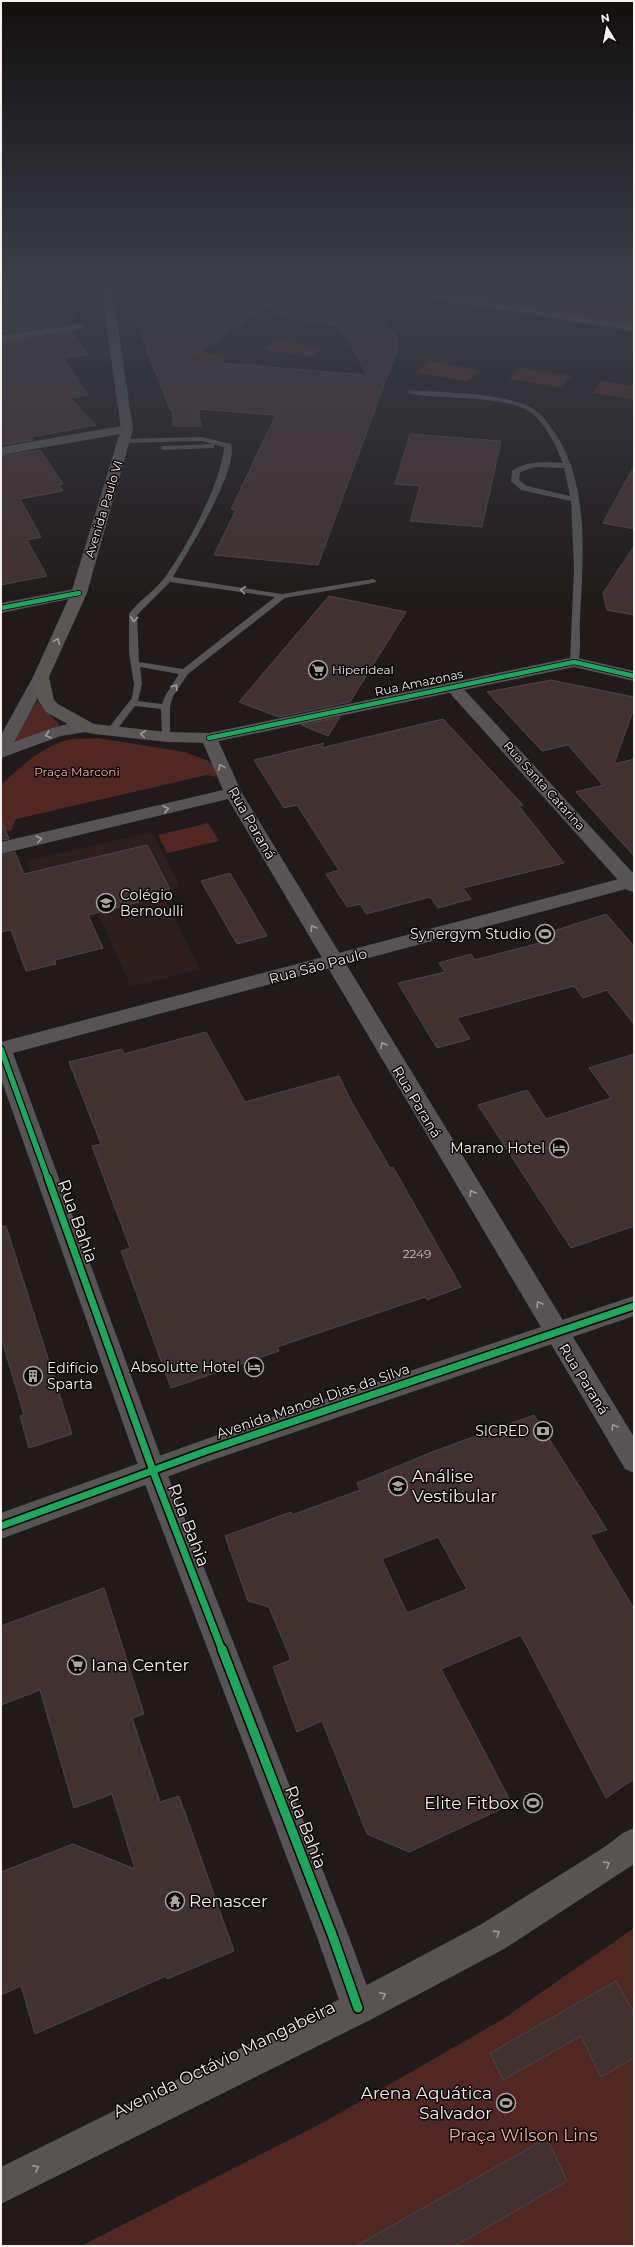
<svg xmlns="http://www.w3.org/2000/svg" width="635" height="2247" font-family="Montserrat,sans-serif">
	<rect width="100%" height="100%" fill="#201b1a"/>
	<path fill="#2c1f1d" d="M152,832L180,887L161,891L200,969L131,987L99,915L53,926L26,861Z"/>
	<g fill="#502723">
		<path d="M395,288H611L634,291V326Z"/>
		<path d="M276,340L322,348L312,357L264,349Z"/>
		<path d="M191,350L228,356L219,364L181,357Z"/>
		<path d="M428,361L479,370L468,381L417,373Z"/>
		<path d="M519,368L571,376L561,388L509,379Z"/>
		<path d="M602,381L634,386V400L592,393Z"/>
		<path d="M37,701L60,725L11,744Z"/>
		<path d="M98,738L184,752L209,761L219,772L217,777L207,775L16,819L11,831H1V785C19,768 47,742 73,739C81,738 90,739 98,738Z"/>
		<path d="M208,823L219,841L167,853L158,835Z"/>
		<path d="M634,1928V2246H81L326,2121L503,2019Z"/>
	</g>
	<g fill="#423131" stroke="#4b4747" fill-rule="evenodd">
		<path d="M1,288H52L76,317L63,319L67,324L1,333Z"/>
		<path d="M137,288H174L213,294L216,292L274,302L187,360L367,375L341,327L274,315L307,290L377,302L399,344L318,565L214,555L236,510L231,509L276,415L198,409L201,426H173V409L170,410L139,329L133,302Z"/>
		<path d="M72,332L88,354L64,358L78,379H76L88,395L70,398L96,425L31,437L33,440L1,445V344Z"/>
		<path d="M410,434L501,441L482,527L410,521L420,486L395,484Z"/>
		<path d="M40,450L63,484L59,485L63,491L20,499L41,537L27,540L47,576L1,585V456Z"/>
		<path d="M634,466V529L603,523Z"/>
		<path d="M634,546V615L607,610L603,593Z"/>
		<path d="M329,596L406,612L350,702L279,717L239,702Z"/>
		<path d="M551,680L634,697V708L614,764L634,759V856L576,792L603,785L568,745L542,751L487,692Z"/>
		<path d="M340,717L328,736L301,725Z"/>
		<path d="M443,719L523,805L519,806L564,863L463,888L471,899L438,908L430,897L366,914L360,904L347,907L326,874L339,870L297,805L284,808L254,760L324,743L321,748Z"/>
		<path d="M1,820L9,839L1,840Z"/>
		<path d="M147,845L170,889L136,897L139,902L88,915L103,948L55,960L56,964L26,971L11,930L1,932V855L15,852L24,874Z"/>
		<path d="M230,873L267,936L237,944L201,881Z"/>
		<path d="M606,914L634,946V1024L607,990L583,998L574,986L457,1018L470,1039L437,1048L398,983L445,972L439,963L471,954L475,960L539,943L535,937Z"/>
		<path d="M206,1032L245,1102L339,1076L352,1103L390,1168L393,1167L461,1287L427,1300L425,1297L277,1347L279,1351L171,1388L121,1251L130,1248L92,1146L101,1144L69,1062L122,1049L124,1054Z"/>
		<path d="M634,1054V1226L571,1248L478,1105L527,1090L546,1119L611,1098L589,1068Z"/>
		<path d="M6,1226L72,1434L29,1448L20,1416L24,1415L1,1337V1227Z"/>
		<path d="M534,1415L607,1530L590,1535L634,1609V1779L606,1798L521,1635L441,1669L512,1804L409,1852L367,1834L322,1721L297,1732L273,1667L291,1660L269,1607L248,1601L225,1536L291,1512L292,1515L360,1490L357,1483L432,1452ZM438,1537L467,1589L407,1613L382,1559Z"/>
		<path d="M104,1588L144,1714L132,1718L160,1802L179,1796L234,1951L167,1979L166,1976L35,2034L21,1986L1,1995V1872L73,1844L135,1869L112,1794L74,1808L40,1690L1,1705V1626Z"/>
		<path d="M616,1981L634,2013V2058L601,2077L581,2036L503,2080L490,2053Z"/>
		<path d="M547,2138L567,2181L455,2246H356Z"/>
	</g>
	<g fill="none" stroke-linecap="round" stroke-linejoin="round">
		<g fill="#565454" fill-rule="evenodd">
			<path d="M410,390C443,393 508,392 535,410C541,414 545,419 549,425C591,477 583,556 580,619C579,630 582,655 577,664L570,662L574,567L571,501L521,490L511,481L512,471C525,460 547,462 563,463C556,446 549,430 535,416C512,393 440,401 408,393L407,392ZM535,467L564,468L570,496L527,486L519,480L520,472Z"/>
			<path d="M202,437L231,444C239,470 187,553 173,577L282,594L373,579L377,581L373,583L285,598L188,674L173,696L170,707V739H164L162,737L161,709L135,706L115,732H109L107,730L132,698L134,684L129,653V614C139,600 155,591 165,577C187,547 221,483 224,447L202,441L125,443L121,441L125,439ZM170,582L275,597L183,669L139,662L137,615ZM140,667L179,674L165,696L162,704L138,701L142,684Z"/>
			<path d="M211,444H214V448L164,450L160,448L164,446Z"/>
		</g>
		<g fill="#565454" fill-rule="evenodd">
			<path d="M379,288H402L634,325V331L384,291Z"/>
			<path d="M78,324L84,327L82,329L1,343V335Z"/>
			<path d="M453,682L459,684L634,874V892L627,890L447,690L445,687L447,684Z"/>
			<path d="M209,733L215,734L217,738L242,793L634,1437V1473L625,1469L228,799L1,854V842L223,790L201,738L203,734Z"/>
		</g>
		<g fill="#565454" fill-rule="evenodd">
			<path d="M127,425L133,429L132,432L1,455V447Z"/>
			<path d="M79,588L84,590L87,593L84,596L1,613V603Z"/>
			<path d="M41,672L47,674L49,677L14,742C35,735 70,718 92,723L94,727L92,731L61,736L1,758V735L33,677L35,674Z"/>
			<path d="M634,875V887L13,1053L166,1471L349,1937L375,2008L370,2020L358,2025L346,2020L317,1937L140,1471L1,1079V1042Z"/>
		</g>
		<path fill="#595656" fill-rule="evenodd" d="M101,288H112L133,429L87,593L49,677L54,700L58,704L94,724L167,732L209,733L574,657L634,671V681L574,667L209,743L167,742L94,734L80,731L46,712L38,700L33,677L71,593L121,429Z"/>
		<g fill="#575554" fill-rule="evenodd">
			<path d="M634,1296V1316L207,1462L1,1539V1513L206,1439Z"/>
			<path d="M634,1828V1864L504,1949L370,2020L1,2204V2167L346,1996L480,1925L603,1848L623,1833Z"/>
		</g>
		<g stroke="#090605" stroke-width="6">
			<g id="cycleway-far3">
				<path d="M1,608L79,593"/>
				<path d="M209,738L574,662L634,676"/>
			</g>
		</g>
		<g stroke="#090605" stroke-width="8">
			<path id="cycleway-far2" d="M1,1049L48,1179"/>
		</g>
		<g stroke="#090605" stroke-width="10">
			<g id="cycleway-far1">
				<path d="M48,1178L153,1471L222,1650"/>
				<path d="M1,1526L206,1451L634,1306"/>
			</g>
		</g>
		<g stroke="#090605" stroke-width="12">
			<path id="cycleway" d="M222,1649L333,1937L358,2008"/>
		</g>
		<use href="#cycleway-far3" stroke="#20a55d" stroke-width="4.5"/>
		<use href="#cycleway-far2" stroke="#20a55d" stroke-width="5.5"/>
		<use href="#cycleway-far1" stroke="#20a55d" stroke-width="7"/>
		<use href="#cycleway" stroke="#20a55d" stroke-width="9"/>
	</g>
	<defs><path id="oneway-chevron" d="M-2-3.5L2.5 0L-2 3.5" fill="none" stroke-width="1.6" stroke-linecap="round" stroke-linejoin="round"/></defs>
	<g stroke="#9e9a9a">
		<use href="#oneway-chevron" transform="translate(243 590) rotate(-172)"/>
		<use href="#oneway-chevron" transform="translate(134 619) rotate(96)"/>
		<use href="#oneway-chevron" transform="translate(175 687) rotate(-57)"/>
		<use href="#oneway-chevron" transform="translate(48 735) rotate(162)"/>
		<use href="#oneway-chevron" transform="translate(221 767) rotate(-112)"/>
		<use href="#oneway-chevron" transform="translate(166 809) rotate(-13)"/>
		<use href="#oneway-chevron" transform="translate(39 839) rotate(-13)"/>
		<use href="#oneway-chevron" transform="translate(313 928) rotate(-121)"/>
		<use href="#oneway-chevron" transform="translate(383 1045) rotate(-121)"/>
		<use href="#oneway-chevron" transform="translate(472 1193) rotate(-121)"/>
		<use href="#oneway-chevron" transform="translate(539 1304) rotate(-121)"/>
		<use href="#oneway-chevron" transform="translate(614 1427) rotate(-121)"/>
		<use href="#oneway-chevron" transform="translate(607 1864) rotate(-32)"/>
		<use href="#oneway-chevron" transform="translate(497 1933) rotate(-32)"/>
		<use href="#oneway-chevron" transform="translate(383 1995) rotate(-28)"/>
		<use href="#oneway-chevron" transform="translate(36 2168) rotate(-27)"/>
	</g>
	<g stroke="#9f9b9b">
		<use href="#oneway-chevron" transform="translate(57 641) rotate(-66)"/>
		<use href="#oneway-chevron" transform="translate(143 734) rotate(-173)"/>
	</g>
	<linearGradient id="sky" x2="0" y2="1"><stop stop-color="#120f0e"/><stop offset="0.48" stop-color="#3c3f49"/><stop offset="1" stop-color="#3c3f49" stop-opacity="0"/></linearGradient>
	<rect width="635" height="602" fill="url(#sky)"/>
	<defs>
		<g id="supermarket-ring" transform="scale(1)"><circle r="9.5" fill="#090605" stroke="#aaa5a4" stroke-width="1.5"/><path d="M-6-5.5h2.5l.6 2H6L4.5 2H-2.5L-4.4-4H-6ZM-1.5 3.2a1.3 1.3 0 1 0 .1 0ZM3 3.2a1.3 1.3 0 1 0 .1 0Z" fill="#aaa5a4"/></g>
		<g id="school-ring" transform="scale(1)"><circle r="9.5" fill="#090605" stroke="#aaa5a4" stroke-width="1.5"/><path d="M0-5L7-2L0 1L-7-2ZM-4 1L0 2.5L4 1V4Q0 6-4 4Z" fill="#aaa5a4"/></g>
		<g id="stadium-ring" transform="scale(1)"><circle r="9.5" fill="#090605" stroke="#aaa5a4" stroke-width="1.5"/><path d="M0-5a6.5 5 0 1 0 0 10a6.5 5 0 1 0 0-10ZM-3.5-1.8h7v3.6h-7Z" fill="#aaa5a4"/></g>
		<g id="hotel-ring" transform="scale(1)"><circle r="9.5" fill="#090605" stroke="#aaa5a4" stroke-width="1.5"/><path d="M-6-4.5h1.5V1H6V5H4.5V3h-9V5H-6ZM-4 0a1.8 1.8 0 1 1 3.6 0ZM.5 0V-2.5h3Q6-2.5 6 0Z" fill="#aaa5a4"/></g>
		<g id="building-ring" transform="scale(1)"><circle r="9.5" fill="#090605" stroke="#aaa5a4" stroke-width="1.5"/><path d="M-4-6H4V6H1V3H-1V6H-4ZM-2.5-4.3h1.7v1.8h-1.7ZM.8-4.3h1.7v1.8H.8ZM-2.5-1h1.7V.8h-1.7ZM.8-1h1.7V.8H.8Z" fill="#aaa5a4"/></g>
		<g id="bank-ring" transform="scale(1)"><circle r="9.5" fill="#090605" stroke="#aaa5a4" stroke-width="1.5"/><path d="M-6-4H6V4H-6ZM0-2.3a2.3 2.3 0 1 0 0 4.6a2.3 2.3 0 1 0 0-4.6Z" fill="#aaa5a4"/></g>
		<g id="temple-ring" transform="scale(1)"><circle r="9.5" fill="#090605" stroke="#aaa5a4" stroke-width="1.5"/><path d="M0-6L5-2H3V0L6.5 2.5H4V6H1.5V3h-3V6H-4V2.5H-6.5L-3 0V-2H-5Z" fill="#aaa5a4"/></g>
	</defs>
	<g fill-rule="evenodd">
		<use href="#supermarket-ring" x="318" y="670"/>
		<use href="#school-ring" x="106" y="903"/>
		<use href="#stadium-ring" x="545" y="934"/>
		<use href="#hotel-ring" x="559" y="1148"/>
		<use href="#hotel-ring" x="254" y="1367"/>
		<use href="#building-ring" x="33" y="1376"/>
		<use href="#bank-ring" x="543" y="1431"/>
		<use href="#school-ring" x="398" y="1486"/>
		<use href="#supermarket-ring" x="77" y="1665"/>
		<use href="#stadium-ring" x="533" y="1803"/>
		<use href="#temple-ring" x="175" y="1901"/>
		<use href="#stadium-ring" x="506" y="2103"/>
	</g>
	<g text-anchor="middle" stroke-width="3" stroke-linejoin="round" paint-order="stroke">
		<g font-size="12" fill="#f5efef" stroke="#090605">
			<text transform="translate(104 509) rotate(-73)" y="4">Avenida Paulo VI</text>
			<text transform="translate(419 683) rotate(-12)" y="4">Rua Amazonas</text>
			<text transform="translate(544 786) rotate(48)" y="4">Rua Santa Catarina</text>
		</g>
		<g font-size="12" fill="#f5efef" stroke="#090605" text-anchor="start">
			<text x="332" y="674">Hiperideal</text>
		</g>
		<g font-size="12" fill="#f7afa5" stroke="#090605">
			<text x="77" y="776">Praça Marconi</text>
		</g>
		<g font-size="12" fill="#c8c0c0">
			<text x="417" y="1258">2249</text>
		</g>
		<g font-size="14" fill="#f5efef" stroke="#090605">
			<text transform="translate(252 823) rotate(60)" y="5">Rua Paraná</text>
			<text transform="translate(318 966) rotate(-15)" y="5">Rua São Paulo</text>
			<text transform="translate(417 1102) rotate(59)" y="5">Rua Paraná</text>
			<text transform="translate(584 1379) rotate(58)" y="5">Rua Paraná</text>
			<text transform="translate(313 1401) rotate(-19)" y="5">Avenida Manoel Dias da Silva</text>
		</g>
		<g font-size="14" fill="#f5efef" stroke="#090605" text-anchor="end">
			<text x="120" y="900" text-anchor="start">Colégio<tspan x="120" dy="16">Bernoulli</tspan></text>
			<text x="531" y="939">Synergym Studio</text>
			<text x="545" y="1153">Marano Hotel</text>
			<text x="240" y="1372">Absolutte Hotel</text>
			<text x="47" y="1373" text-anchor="start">Edifício<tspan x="47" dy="16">Sparta</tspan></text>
			<text x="529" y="1436">SICRED</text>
		</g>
		<g font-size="17" fill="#f5efef" stroke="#090605">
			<text transform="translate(78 1221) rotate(70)" y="6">Rua Bahia</text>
			<text transform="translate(189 1525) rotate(69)" y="6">Rua Bahia</text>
			<text transform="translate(306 1827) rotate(69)" y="6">Rua Bahia</text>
			<text transform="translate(224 2059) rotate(-26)" y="6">Avenida Octávio Mangabeira</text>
		</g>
		<g font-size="17" fill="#f5efef" stroke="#090605" text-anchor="start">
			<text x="412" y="1482">Análise<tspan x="412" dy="20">Vestibular</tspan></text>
			<text x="91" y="1671">Iana Center</text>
			<text x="519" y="1809" text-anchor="end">Elite Fitbox</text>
			<text x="189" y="1907">Renascer</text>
			<text x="492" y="2099" text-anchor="end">Arena Aquática<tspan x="492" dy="20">Salvador</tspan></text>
		</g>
		<g font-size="17" fill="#f7afa5" stroke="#090605">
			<text x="523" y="2141">Praça Wilson Lins</text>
		</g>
	</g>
	<rect width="635" height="2247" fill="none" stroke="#f5efef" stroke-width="4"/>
	<g transform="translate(607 28) rotate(350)" stroke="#090605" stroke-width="3" paint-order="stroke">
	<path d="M0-3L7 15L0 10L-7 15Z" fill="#f5efef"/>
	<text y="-6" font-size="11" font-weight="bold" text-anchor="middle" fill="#f5efef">N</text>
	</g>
</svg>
